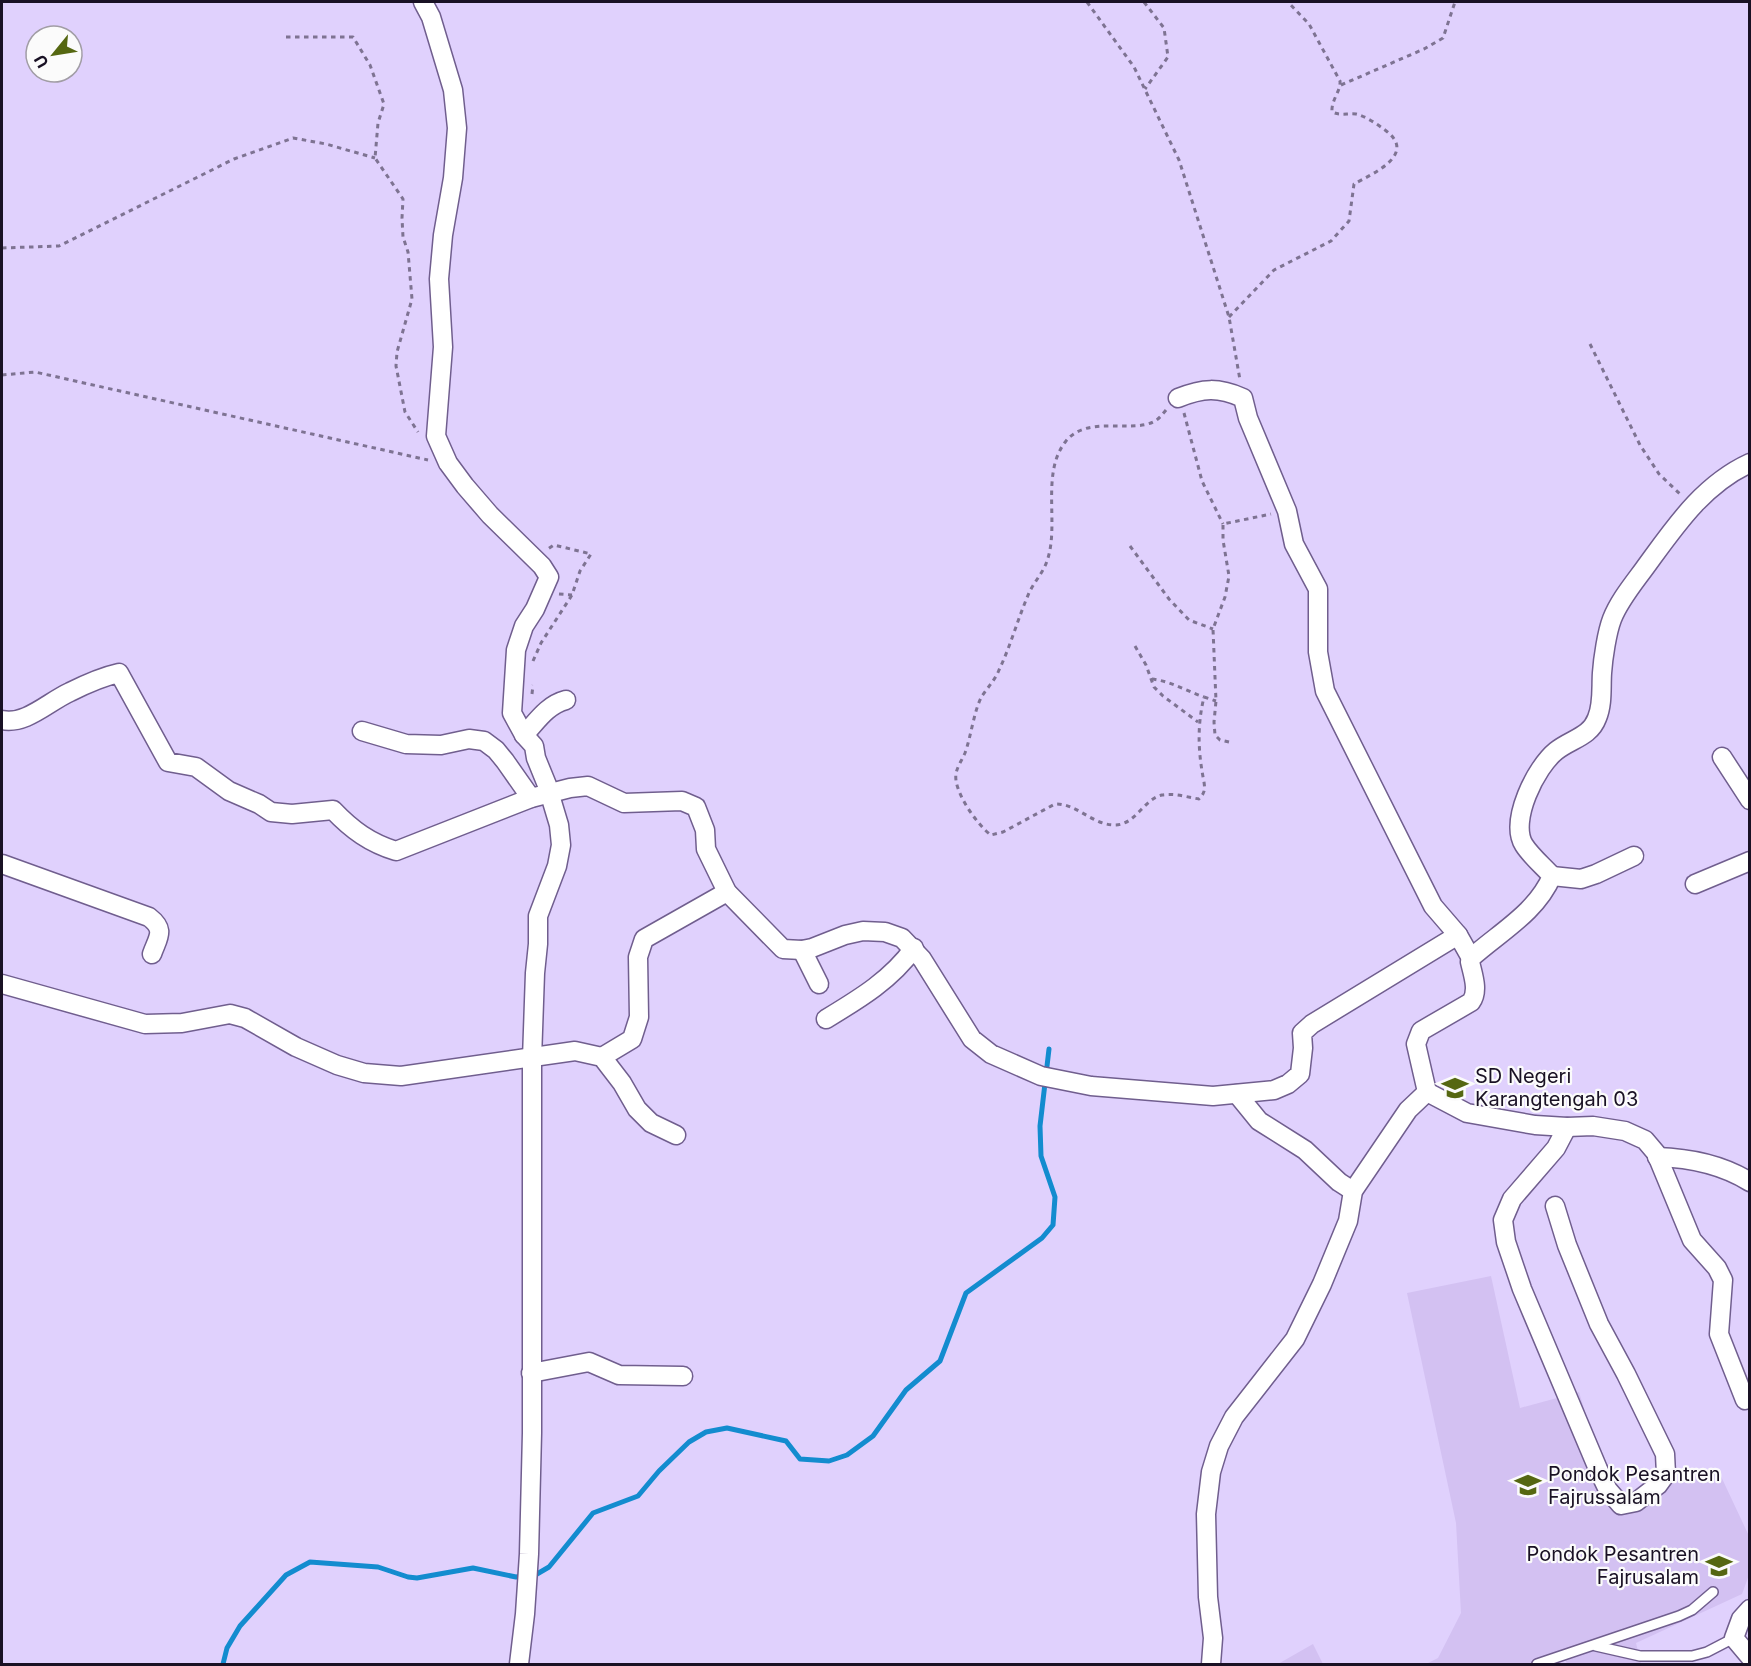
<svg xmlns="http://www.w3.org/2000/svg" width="1751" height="1666" font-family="Inter,sans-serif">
	<rect width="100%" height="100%" fill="#e0d1fd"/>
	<g fill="#d3c1f2">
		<path d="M1491,1276L1520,1408L1579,1392L1612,1499L1718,1470L1749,1536V1575L1742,1594L1636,1643L1641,1664H1567L1565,1659L1549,1664H1426L1438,1658L1461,1613L1456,1523L1407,1293Z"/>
		<path d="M1313,1644L1323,1664H1278Z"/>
	</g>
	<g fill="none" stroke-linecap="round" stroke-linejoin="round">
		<path stroke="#138ccf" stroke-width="5" d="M223,1664L227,1648L240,1626L286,1575L310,1562L378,1567L408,1577L417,1578L473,1568L516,1577L537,1574L549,1567L593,1513L638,1496L659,1471L689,1442L706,1432L727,1428L786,1441L800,1459L829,1461L847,1455L873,1436L906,1390L940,1361L966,1293L1042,1238L1053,1225L1055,1197L1041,1156L1040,1126L1049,1049"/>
		<g stroke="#705e8e" stroke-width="12">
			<g id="service">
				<path d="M1596,1646L1640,1656H1692L1707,1652L1734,1638"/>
				<path d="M1537,1664L1679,1616L1692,1610L1713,1592"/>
			</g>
		</g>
		<g stroke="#705e8e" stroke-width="21">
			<g id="minor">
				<path d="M423,2L431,17L453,90L457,128L453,178L443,235L439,279L443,347L436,436L448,463L465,486L490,515L542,566L549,577L535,609L524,626L516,650L512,713L524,735L534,746L536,758L547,785L559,825L561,845L557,866L538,916V944L535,973L532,1059V1433L529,1554L525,1614L519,1664"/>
				<path d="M1178,398C1203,388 1218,387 1243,398L1248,418L1287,511L1294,544L1318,589V652L1325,691L1433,906L1458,935L1471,958"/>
				<path d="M2,720C26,725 48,702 70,692C86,684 101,677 119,673L168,762L196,767L229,791L259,804L271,812L292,814L333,810C352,830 370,843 396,851L531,798L570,788L588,786L624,803L682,801L696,807L705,830L706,849L727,892L783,949L802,950L812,948L845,935L863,931L885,932L902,938L922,959L972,1039L991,1054L1041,1076L1091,1086L1213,1096L1274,1090L1288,1084L1300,1074L1303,1048L1302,1033L1312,1024L1458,935"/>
				<path d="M362,731L406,744L441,745L469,739L484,741L496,750L505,761L531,798"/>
				<path d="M524,735C537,721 547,705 566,700"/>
				<path d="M1722,757L1750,800"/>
				<path d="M2,864L149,917C166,930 158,937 152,954"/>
				<path d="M1552,876L1581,879L1596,874L1634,856"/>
				<path d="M1695,884L1750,861"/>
				<path d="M802,950L819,984"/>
				<path d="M2,984L145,1024L182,1023L230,1014L245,1018L296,1047L337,1065L364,1073L401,1076L575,1051L602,1057L622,1083L637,1109L651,1123L676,1135"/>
				<path d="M826,1019C859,999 891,980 914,948"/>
				<path d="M602,1057L632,1039L639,1017L638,957L644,939L727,892"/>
				<path d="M1427,1092L1467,1113L1535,1125L1567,1127L1593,1126L1625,1131L1645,1140L1656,1153L1692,1240L1717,1268L1723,1280L1719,1334L1745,1400"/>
				<path d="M1237,1094L1259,1121L1305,1150L1339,1182L1353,1191"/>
				<path d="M1657,1157C1689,1158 1723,1165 1750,1182"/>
				<path d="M1555,1206L1567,1245L1599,1324L1626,1374L1665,1454L1666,1474L1658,1485L1636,1502L1621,1505L1608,1490L1598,1469L1522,1289L1506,1242L1503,1220L1512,1199L1556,1148L1567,1127"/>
				<path d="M531,1373L589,1362L619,1375L683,1376"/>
				<path d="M1750,1609L1741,1619L1734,1638L1750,1657"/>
				<path d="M1211,1664L1213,1638L1208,1597L1206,1514L1211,1472L1219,1446L1234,1417L1295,1339L1322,1284L1348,1221L1353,1191L1408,1110L1427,1092L1416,1044L1421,1031L1471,1002C1479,991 1473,975 1470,962L1471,958C1500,932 1536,913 1552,876C1543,866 1531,856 1524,845C1509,821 1536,767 1556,751C1571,739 1590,737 1597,718C1603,704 1601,687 1602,673C1603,658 1607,632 1612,619C1619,601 1633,584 1644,569C1674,528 1702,485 1750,463"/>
			</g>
		</g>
		<g stroke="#7e7392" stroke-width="3" stroke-dasharray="4.5 4.5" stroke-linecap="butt">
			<path d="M1087,2L1134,67L1179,160L1229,317L1240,380"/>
			<path d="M1144,2L1164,28L1168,57L1145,89"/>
			<path d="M286,37H353L370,65L384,104L378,123L375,158L403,199L402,218L403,237L408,252L412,299L397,352L396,366L405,412L418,432"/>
			<path d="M1341,85L1424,49L1443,38L1455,2"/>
			<path d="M2,248L59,246L234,159L293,138L326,144L375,158"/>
			<path d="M1229,317L1274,270L1331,241L1349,221L1354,184C1374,173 1418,154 1385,130C1377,124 1365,116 1356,114C1347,113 1341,116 1332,112C1331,100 1341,91 1340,81L1309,24L1288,2"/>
			<path d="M1590,344L1640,445L1659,474L1680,494"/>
			<path d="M2,375L35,372L428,460"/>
			<path d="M1166,410C1162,415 1158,420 1153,422C1131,433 1087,415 1066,441C1040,473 1060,525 1047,561C1043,573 1034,582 1029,593C1018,618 1011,645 999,670C995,680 988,687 982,696C974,710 971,737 965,753C962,760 957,767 956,774C953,791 978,826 991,835L1003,832L1055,804C1077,803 1093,826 1116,825C1136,824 1144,799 1162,795C1174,793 1187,797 1199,799C1205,793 1205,789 1204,782C1198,752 1197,726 1204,697L1216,701"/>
			<path d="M1184,413L1202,481L1223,524"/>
			<path d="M1130,546L1169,599L1189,620L1213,629"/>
			<path d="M559,594L572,595"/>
			<path d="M1135,646L1146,665L1154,687L1163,696L1198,722"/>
			<path d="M533,661L541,643L572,595L580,571L591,554L554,545L548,549"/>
			<path d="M1152,679C1170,681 1187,691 1204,697"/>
			<path d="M532,694L533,685"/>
			<path d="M1229,742L1220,740L1215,735L1214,722L1216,701L1213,629L1225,597L1229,576L1223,540V524L1271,514"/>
		</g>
		<use href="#service" stroke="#fff" stroke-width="9"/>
		<use href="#minor" stroke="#fff" stroke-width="18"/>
	</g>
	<defs>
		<g id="school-bare" transform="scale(2.07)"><path d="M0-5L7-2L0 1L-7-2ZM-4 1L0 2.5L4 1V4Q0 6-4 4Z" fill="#556711" stroke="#fbfbfb" stroke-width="2.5" paint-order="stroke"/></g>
	</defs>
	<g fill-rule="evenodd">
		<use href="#school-bare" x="1455" y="1088"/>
		<use href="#school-bare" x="1528" y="1485"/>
		<use href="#school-bare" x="1719" y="1566"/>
	</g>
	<g text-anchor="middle" stroke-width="4.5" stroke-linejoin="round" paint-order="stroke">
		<g font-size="20" fill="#191124" stroke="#fbfbfb" text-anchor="start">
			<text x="1475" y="1083">SD Negeri<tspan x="1475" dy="23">Karangtengah 03</tspan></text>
			<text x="1548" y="1481">Pondok Pesantren<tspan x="1548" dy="23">Fajrussalam</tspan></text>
			<text x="1699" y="1561" text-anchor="end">Pondok Pesantren<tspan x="1699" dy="23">Fajrusalam</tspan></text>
		</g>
	</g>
	<rect width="1751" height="1666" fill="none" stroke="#191124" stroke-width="6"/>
	<g transform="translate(54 54) rotate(240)"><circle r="28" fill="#fbfbfb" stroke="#a19da5" stroke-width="1.5"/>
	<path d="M0-4.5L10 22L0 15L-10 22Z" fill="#556711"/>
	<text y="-9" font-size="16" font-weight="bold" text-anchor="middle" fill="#191124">U</text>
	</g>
</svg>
